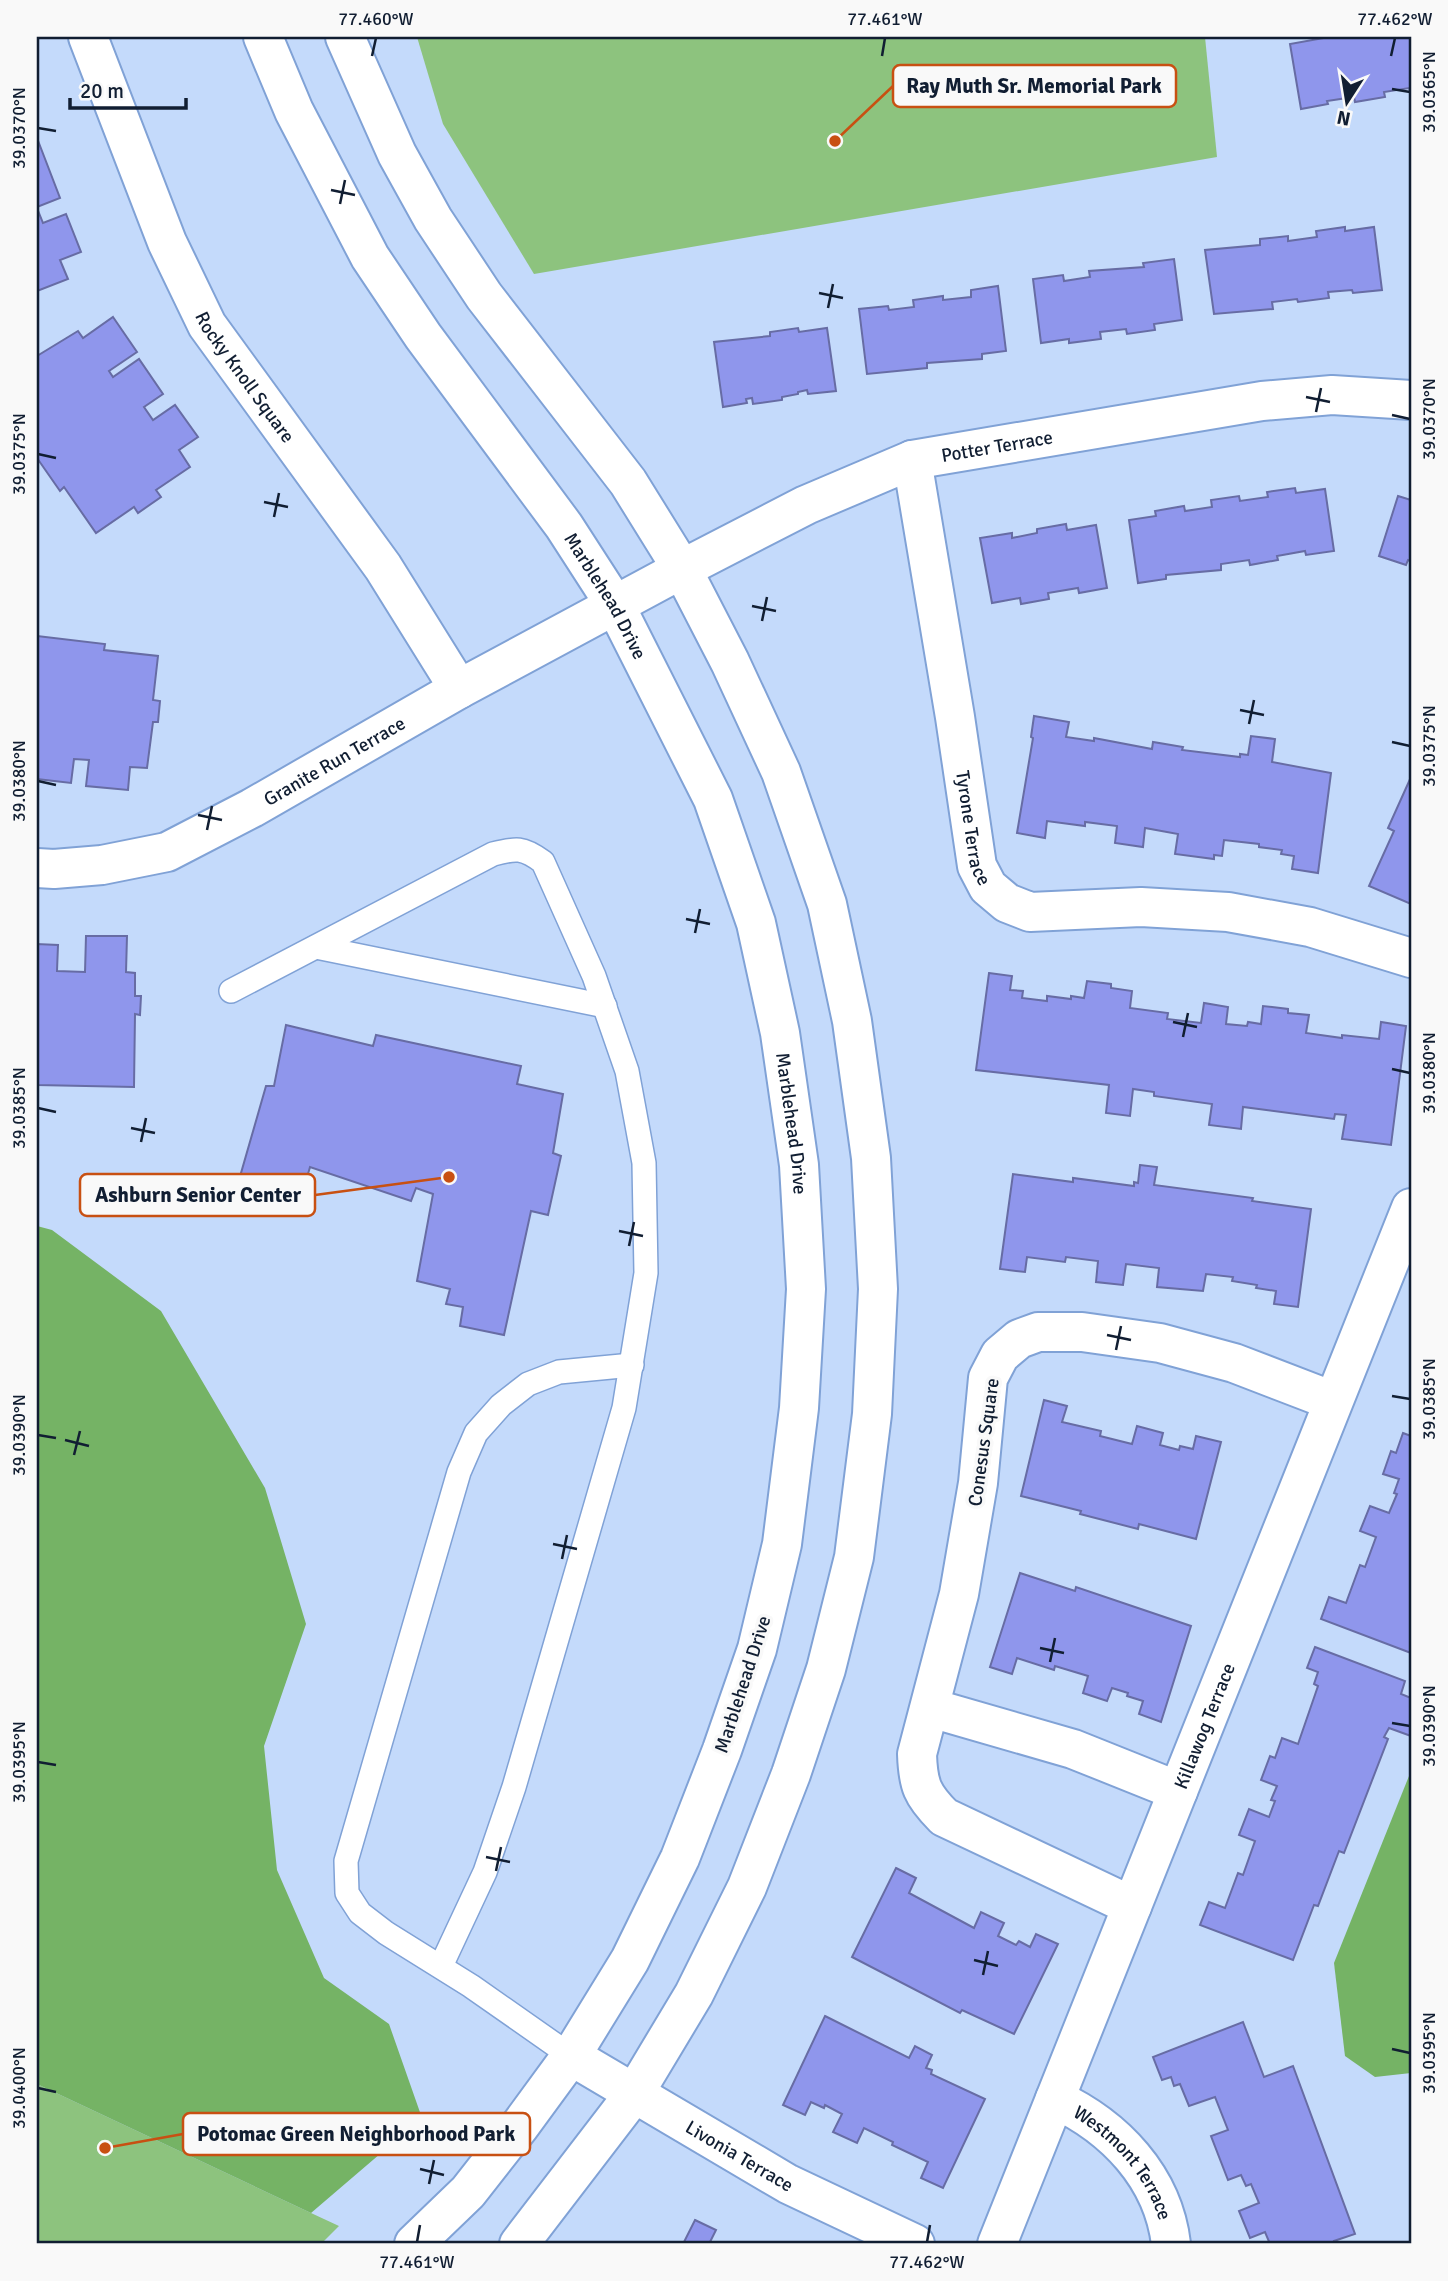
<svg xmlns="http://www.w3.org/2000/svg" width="1448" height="2281" font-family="Signika,sans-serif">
	<rect width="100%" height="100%" fill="#c4dafb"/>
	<g fill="#8dc37e">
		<path d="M417,37H1205L1217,157L534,274L443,124Z"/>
		<path d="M37,2084L311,2213L339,2226L321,2244H37Z"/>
	</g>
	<g fill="#75b365">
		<path d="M37,1226L52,1230L161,1311L265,1488L306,1624L264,1746L277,1870L324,1978L389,2024L422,2118L311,2213L37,2084Z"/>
		<path d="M1411,1771V2073L1375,2077L1345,2056L1334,1963Z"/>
	</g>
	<g fill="#8f96ec" stroke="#676ca4" stroke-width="2">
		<path d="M1329,37H1411V94L1409,88L1384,92L1385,97L1355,102L1354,97L1327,101L1328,104L1301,109L1290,44Z"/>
		<path d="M37,138L60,198L37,207Z"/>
		<path d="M37,208L43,223L66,214L81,252L60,260L68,279L37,291Z"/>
		<path d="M1345,227V231L1374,227L1382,290L1353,293L1352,290L1328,292L1329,298L1298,302L1297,299L1272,302L1273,309L1214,314L1205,250L1260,245V239L1288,236V241L1317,237L1316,231Z"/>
		<path d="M1174,259L1182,320L1154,324L1155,330L1127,334L1126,329L1100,332L1101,339L1069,343V339L1041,343L1033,279L1063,275L1064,281L1090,277L1089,271L1144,267L1143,263Z"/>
		<path d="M998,286L1006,351L982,354V359L927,363V368L867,374L859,309L888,306L889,310L914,307L913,300L943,296V300L971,297V290Z"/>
		<path d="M113,317L137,352L109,371L113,377L139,359L163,394L144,407L153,420L175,405L198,437L179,450L190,467L156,490L161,497L138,513L134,507L96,533L64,487L60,491L37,458V356L78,331L83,338Z"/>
		<path d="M798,328L799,332L827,328L836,391L808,394L807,390L798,392V394L782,397V400L753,404L752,398L746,399L747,403L723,407L714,342L770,336V332Z"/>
		<path d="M1295,488L1296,493L1325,489L1334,551L1306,555L1305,551L1277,556L1278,560L1250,565L1249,560L1221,564V570L1166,575V579L1138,583L1129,520L1156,516L1155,511L1184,506L1185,511L1212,507L1211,500L1239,496L1240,501L1268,497L1267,492Z"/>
		<path d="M1398,496L1411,500V561L1408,560L1406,565L1379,556Z"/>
		<path d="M1066,524L1067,530L1096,525L1107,588L1079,593L1078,588L1048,593L1049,599L1021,604L1020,598L992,603L980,538L1012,533V538L1037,533V529Z"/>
		<path d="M37,636L105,644L104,650L158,656L153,700L160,701L158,722H153L147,768L130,767L128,790L86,786L89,760L74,759L71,783L37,779Z"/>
		<path d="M1034,716L1069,722L1066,737L1094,741V738L1152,749L1153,742L1183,747L1182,750L1240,757V754L1248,755L1251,736L1275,739L1272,762L1331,773L1318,873L1292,869L1294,856L1281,854L1282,850L1259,847V844L1224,840L1222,856L1214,855V859L1175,854L1178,834L1145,828L1143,847L1115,843L1117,826L1085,822V826L1047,821L1045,838L1017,833L1033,738L1031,737Z"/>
		<path d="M1411,777V904L1369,886L1394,831L1388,828Z"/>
		<path d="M86,936H127L126,972L135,973V996H141L140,1015L135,1014L134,1087L37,1085V944L58,945L57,971L85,972Z"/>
		<path d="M989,973L1012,976L1010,990L1023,991L1022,998L1047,1001V996L1071,999V996L1084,998L1087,981L1111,984V988L1132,991L1130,1008L1168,1013L1167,1019L1201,1023L1204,1003L1228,1007L1226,1024L1247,1026L1248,1022L1261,1024L1263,1006L1288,1009V1013L1309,1015L1306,1033L1342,1038V1035L1379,1039L1381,1022L1406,1026L1391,1145L1342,1139L1346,1115L1335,1114L1334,1119L1243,1107L1241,1129L1209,1125L1212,1104L1154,1096V1092L1133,1089L1130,1116L1106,1113L1109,1085L976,1070Z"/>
		<path d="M286,1025L373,1046L376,1035L521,1066L517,1084L563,1094L553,1153L561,1156L548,1215L531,1211L504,1335L460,1326L463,1307L446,1304L450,1289L417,1281L433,1194L416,1188L411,1201L310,1167L298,1209L237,1187L266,1086H274Z"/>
		<path d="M1140,1165L1157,1167L1154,1185L1253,1198L1252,1201L1311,1209L1298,1307L1274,1304L1276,1291L1256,1288L1257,1285L1232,1281L1233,1277L1206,1274L1203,1291L1157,1287L1159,1268L1126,1264L1123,1285L1096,1282L1098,1261L1066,1257L1065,1262L1027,1257L1025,1272L1000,1269L1013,1174L1073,1182V1178L1134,1186V1182L1138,1183Z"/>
		<path d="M1044,1400L1067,1406L1062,1422L1101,1431L1100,1436L1132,1444L1137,1426L1163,1433L1160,1445L1179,1450L1180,1446L1193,1449L1196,1436L1221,1442L1196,1539L1139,1524L1138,1529L1080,1514L1081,1511L1021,1496Z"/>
		<path d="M1403,1433L1411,1436V1653L1321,1619L1329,1597L1346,1603L1360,1565L1365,1567L1376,1537L1360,1531L1370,1506L1389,1513L1397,1494L1394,1493L1399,1479L1383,1474L1391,1451L1396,1453Z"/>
		<path d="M1020,1573L1075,1591L1076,1587L1191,1626L1161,1722L1139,1714L1143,1701L1127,1696L1128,1693L1112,1688L1107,1701L1083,1693L1088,1676L1055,1666L1054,1670L1017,1658L1012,1674L990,1667Z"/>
		<path d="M1315,1647L1405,1681L1401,1694L1411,1698V1736L1389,1728L1384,1737L1388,1739L1344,1853L1339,1851L1318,1906L1314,1905L1293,1960L1200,1925L1209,1902L1225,1908L1238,1873L1243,1875L1255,1841L1239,1835L1249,1809L1269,1817L1275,1801L1271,1800L1277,1786L1261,1780L1270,1756L1275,1758L1282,1738L1298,1744L1318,1686L1314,1684L1318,1672L1307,1668Z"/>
		<path d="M896,1868L916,1878L909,1893L974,1928L981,1912L1004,1923L998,1936L1016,1945L1019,1941L1030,1947L1036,1934L1058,1944L1014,2034L962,2010L960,2013L852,1957Z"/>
		<path d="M825,2016L909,2058L915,2046L932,2055L926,2068L932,2070L931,2074L985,2099L943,2188L921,2178L928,2162L892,2145L893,2142L864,2128L857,2143L833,2132L842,2114L825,2105L824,2108L811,2102L805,2115L783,2105Z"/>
		<path d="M1243,2022L1264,2077L1293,2066L1355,2234L1334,2241L1335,2244H1270L1265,2232L1250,2238L1239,2211L1259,2203L1251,2184L1246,2186L1241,2175L1228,2180L1211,2136L1228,2130L1215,2097L1189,2106L1180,2084L1174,2086L1171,2077L1162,2080L1153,2057Z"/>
		<path d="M695,2220L716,2230L709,2244H683Z"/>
	</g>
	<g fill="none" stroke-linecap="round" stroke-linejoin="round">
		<g stroke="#80a2d6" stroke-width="26">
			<g id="service">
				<path d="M316,947L605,1006"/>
				<path d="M231,991L493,854C516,848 523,847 543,862L594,976L627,1071L644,1163L646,1273L624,1408L514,1787L485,1872L441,1966"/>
				<path d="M571,2056L471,1986L386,1933L360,1913L347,1893L346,1861L459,1472L476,1433L501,1405L528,1384L559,1372L632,1365"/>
			</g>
		</g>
		<g stroke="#80a2d6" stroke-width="42">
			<g id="minor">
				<path id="s1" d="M88,37L167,242L207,325L383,567L459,689"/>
				<path id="s2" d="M912,460L955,717L977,866L988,887L1007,903L1030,912L1141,907L1228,912L1310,927L1411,958"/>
				<path id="s3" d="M37,868L54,869L102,865L167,852L252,808L459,689L682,569L806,505L912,460L1262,401L1332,395L1411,400"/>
				<path d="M931,1708L1073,1749L1178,1791"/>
				<path d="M1132,1906L944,1817C922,1795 918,1785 917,1754L959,1594L978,1483L988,1378L1000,1355L1019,1339L1038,1332H1082L1160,1343L1234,1363L1333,1401"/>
				<path id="s4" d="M571,2056L788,2184L915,2244"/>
				<path id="s5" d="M1055,2099C1115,2127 1163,2177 1171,2244"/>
				<path id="s6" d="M997,2244L1411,1208"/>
			</g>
		</g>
		<g stroke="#80a2d6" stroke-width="42">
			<g id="tertiary">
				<path id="s7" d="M263,37L294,111L370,257L423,336L564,526L615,605L713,799L756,923L780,1033L799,1165L806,1289L799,1408L782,1544L757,1649L722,1750L680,1858L630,1960L571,2056L519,2127L468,2192L414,2244"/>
				<path d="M345,37L397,154L433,219L484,296L628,482L682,569L730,662L781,772L827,904L852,1021L871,1158L878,1289L872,1414L854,1557L826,1669L791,1774L747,1887L694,1994L634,2094L519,2244"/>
			</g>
		</g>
		<use href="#service" stroke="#fff" stroke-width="23"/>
		<use href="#minor" stroke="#fff" stroke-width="38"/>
		<use href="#tertiary" stroke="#fff" stroke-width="38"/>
	</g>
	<path fill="none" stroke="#111e32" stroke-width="2.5" d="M372,56L376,38M882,56L885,38M1391,56L1395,38M1392,89L1410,92M38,128L56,131M331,190L355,195M340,204L345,180M819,293L843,298M828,308L833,284M1306,397L1330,402M1316,412L1321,388M1392,415L1410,419M38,454L56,458M264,502L288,507M274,517L279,493M752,606L776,611M762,621L767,597M1240,710L1264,715M1249,724L1254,700M1392,742L1410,746M38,781L56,785M198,815L222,820M207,830L212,806M686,919L710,924M695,933L700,909M1173,1022L1197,1027M1183,1037L1188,1013M1392,1069L1410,1073M38,1108L56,1112M131,1128L155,1133M141,1142L146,1118M619,1231L643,1236M629,1246L634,1222M1107,1335L1131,1340M1116,1350L1121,1326M1392,1396L1410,1399M38,1435L56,1438M65,1440L89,1446M74,1455L80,1431M553,1544L577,1549M562,1559L567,1535M1040,1648L1064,1653M1050,1662L1055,1638M1392,1723L1410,1726M38,1762L56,1765M486,1857L510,1862M496,1871L501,1847M974,1960L998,1966M983,1975L988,1951M1392,2049L1410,2053M38,2088L56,2092M420,2169L444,2175M429,2184L434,2160M417,2242L420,2225M927,2242L930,2225"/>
	<g text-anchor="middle" stroke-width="7" stroke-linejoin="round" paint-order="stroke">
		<g font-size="19" fill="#111e32" stroke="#f9f9f9">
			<text dy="7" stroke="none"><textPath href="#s1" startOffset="376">Rocky Knoll Square</textPath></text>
			<text dy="7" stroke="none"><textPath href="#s3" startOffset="1060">Potter Terrace</textPath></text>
			<text dy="7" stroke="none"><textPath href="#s7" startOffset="658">Marblehead Drive</textPath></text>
			<text dy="7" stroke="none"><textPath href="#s3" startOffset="322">Granite Run Terrace</textPath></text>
			<text dy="7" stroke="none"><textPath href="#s2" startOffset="373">Tyrone Terrace</textPath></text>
			<text dy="7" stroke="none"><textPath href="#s7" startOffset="1223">Marblehead Drive</textPath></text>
			<text transform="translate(983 1442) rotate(-82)" y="7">Conesus Square</text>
			<text transform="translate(742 1684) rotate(-72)" y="7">Marblehead Drive</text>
			<text dy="7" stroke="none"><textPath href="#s6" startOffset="558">Killawog Terrace</textPath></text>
			<text dy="7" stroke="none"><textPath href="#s4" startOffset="196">Livonia Terrace</textPath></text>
			<text dy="7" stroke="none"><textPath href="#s5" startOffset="96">Westmont Terrace</textPath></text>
		</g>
	</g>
	<path fill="none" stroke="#c85012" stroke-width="2.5" d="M835 141L893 86M449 1177L315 1195M105 2148L183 2134"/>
	<g fill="#c85012" stroke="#f9f9f9" stroke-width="2.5">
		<circle cx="835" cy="141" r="7"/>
		<circle cx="449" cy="1177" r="7"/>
		<circle cx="105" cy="2148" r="7"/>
	</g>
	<g fill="#f9f9f9" stroke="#c85012" stroke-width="2.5">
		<rect x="893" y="65" width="283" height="42" rx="7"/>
		<rect x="80" y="1174" width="235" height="42" rx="7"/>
		<rect x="183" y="2113" width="347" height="42" rx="7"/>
	</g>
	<g font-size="21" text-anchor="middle" font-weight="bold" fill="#111e32">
		<text x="1034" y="93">Ray Muth Sr. Memorial Park</text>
		<text x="198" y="1202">Ashburn Senior Center</text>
		<text x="356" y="2141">Potomac Green Neighborhood Park</text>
	</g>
	<rect width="1448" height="2281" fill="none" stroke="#f9f9f9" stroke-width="77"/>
	<g transform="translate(1347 102) rotate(192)" stroke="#f9f9f9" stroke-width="5" paint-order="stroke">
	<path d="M0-5L12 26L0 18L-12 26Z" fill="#111e32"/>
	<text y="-10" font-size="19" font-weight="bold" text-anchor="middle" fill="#111e32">N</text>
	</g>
	<path d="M70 98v10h116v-10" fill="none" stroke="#111e32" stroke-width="3.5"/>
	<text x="80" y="98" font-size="21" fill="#111e32" stroke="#f9f9f9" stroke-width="5" paint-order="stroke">20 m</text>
	<rect x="38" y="38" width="1372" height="2204" fill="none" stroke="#111e32" stroke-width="2.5"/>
	<g font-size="18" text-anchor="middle" fill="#111e32">
		<text x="376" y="25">77.460°W</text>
		<text x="885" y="25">77.461°W</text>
		<text x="1395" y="25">77.462°W</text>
		<text transform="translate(1429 92) rotate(-90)" y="6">39.0365°N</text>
		<text transform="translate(19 128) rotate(-90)" y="6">39.0370°N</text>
		<text transform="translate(1429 419) rotate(-90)" y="6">39.0370°N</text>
		<text transform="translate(19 454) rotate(-90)" y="6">39.0375°N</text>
		<text transform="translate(1429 746) rotate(-90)" y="6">39.0375°N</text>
		<text transform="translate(19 781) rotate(-90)" y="6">39.0380°N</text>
		<text transform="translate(1429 1073) rotate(-90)" y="6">39.0380°N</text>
		<text transform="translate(19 1108) rotate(-90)" y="6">39.0385°N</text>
		<text transform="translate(1429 1399) rotate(-90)" y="6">39.0385°N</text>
		<text transform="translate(19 1435) rotate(-90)" y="6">39.0390°N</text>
		<text transform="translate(1429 1726) rotate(-90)" y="6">39.0390°N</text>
		<text transform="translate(19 1762) rotate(-90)" y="6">39.0395°N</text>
		<text transform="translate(1429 2053) rotate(-90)" y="6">39.0395°N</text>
		<text transform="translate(19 2088) rotate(-90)" y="6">39.0400°N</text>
		<text x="417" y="2268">77.461°W</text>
		<text x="927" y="2268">77.462°W</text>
	</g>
</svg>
